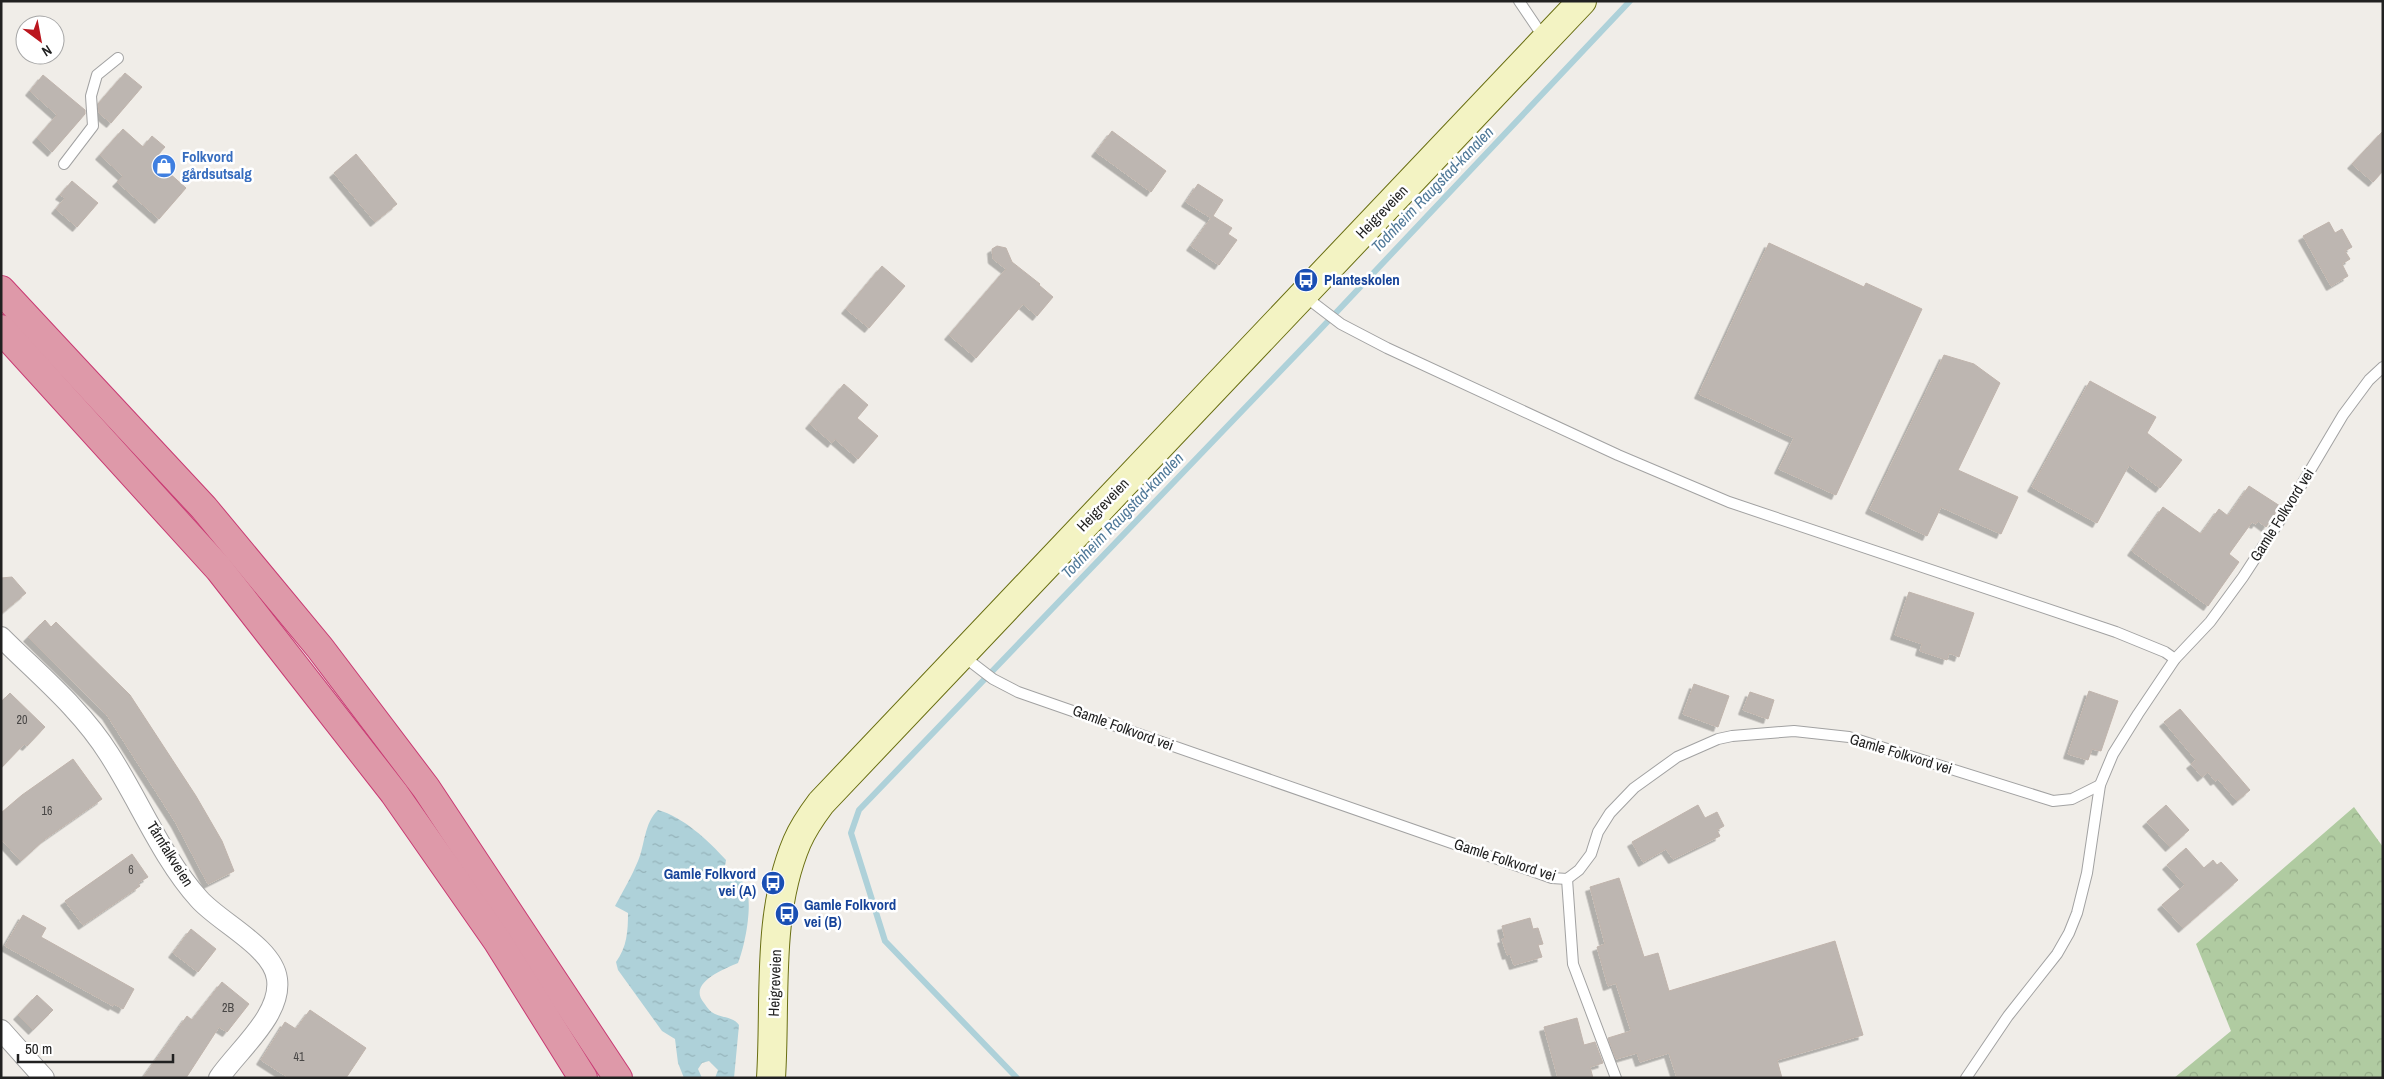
<svg xmlns="http://www.w3.org/2000/svg" width="2384" height="1079" font-family="'Archivo Narrow',sans-serif">
	<defs>
		<pattern id="forest-crowns" width="20" height="18" patternUnits="userSpaceOnUse" patternTransform="scale(1.25)"><rect width="20" height="18" fill="#b0cba1"/><path d="M2 6a3 3 0 1 1 6 0M12 15a3 3 0 1 1 6 0" fill="none" stroke="#97ae8a"/></pattern>
		<pattern id="water-ripples" width="26" height="14" patternUnits="userSpaceOnUse" patternTransform="scale(1.25)"><rect width="26" height="14" fill="#aed1d9"/><path d="M2 4q2-2 4 0t4 0M15 11q2-2 4 0t4 0" fill="none" stroke="#95b3ba"/></pattern>
		<filter id="shadow"><feDropShadow dx="-4.5" dy="4.5" stdDeviation="0" flood-color="#0004"/></filter>
	</defs>
	<rect width="100%" height="100%" fill="#f0ede8"/>
	<path fill="url(#forest-crowns)" d="M2354,807L2383,847V1078H2174L2231,1031L2196,944Z"/>
	<path fill="url(#water-ripples)" d="M658,810C683,817 708,840 726,860L725,866C731,873 741,878 745,885C754,901 745,946 738,963C724,969 687,983 704,1003C707,1007 710,1012 715,1014C723,1018 734,1017 739,1025L734,1078H715L718,1070L709,1061L702,1063L698,1069L702,1078H684L678,1063L675,1039L662,1031L618,970L616,962C627,947 628,931 628,913L615,906C623,891 632,876 638,861C645,845 644,823 658,810Z"/>
	<g fill="none" stroke-linecap="round" stroke-linejoin="round">
		<path stroke="#aed1d9" stroke-width="6" d="M1017,1078L885,941L851,833L859,810L1314,336L1630,1"/>
	</g>
	<g fill="#bdb6b1" stroke="#c0b4ac" filter="url(#shadow)">
		<path d="M125,73L142,87L111,123L99,113L98,104Z"/>
		<path d="M43,75L85,110V114L52,152L37,138L57,115L30,91Z"/>
		<path d="M123,129L143,147L152,136L165,147L157,156L171,168L168,172L186,188L159,219L117,182L123,176L100,155Z"/>
		<path d="M1112,131L1166,171L1151,192L1096,152Z"/>
		<path d="M2383,131V171L2373,182L2352,164Z"/>
		<path d="M356,154L397,204L375,222L334,173Z"/>
		<path d="M72,181L98,203L77,227L56,209L65,198L60,195Z"/>
		<path d="M1198,184L1223,200L1213,216L1232,228L1228,234L1237,240L1219,265L1191,246L1211,218L1186,202Z"/>
		<path d="M2329,222L2335,233L2342,229L2352,247L2345,251L2350,259L2342,264L2348,276L2331,286L2303,236Z"/>
		<path d="M1769,243L1864,287L1866,283L1922,309L1836,495L1779,469L1794,438L1699,394Z"/>
		<path d="M997,246L1006,248L1012,262L1040,284L1039,285L1053,297L1037,316L1023,304L976,358L949,335L1006,269L993,259L992,249Z"/>
		<path d="M882,266L905,286L869,328L846,309Z"/>
		<path d="M1944,355L1974,364L2000,383L1958,470L2018,497L2001,534L1941,507L1927,536L1870,509Z"/>
		<path d="M2090,381L2156,417L2147,433L2182,460L2160,488L2129,465L2097,523L2032,487Z"/>
		<path d="M844,384L868,405L857,418L878,436L858,459L835,439L832,443L810,424Z"/>
		<path d="M2249,486L2280,506L2266,527L2258,521L2256,524L2252,522L2229,554L2239,562L2208,606L2132,551L2163,507L2201,534L2219,509L2228,516Z"/>
		<path d="M12,577L26,593L1,614V578Z"/>
		<path d="M1909,592L1974,613L1959,657L1949,653L1947,660L1920,651L1922,644L1895,635Z"/>
		<path d="M45,620L51,627L56,622L130,695L196,796L222,841L234,871L208,884L176,823L107,715L28,637Z"/>
		<path d="M1694,684L1729,696L1718,727L1683,714Z"/>
		<path d="M2089,691L2118,701L2101,751L2092,749L2088,760L2068,754Z"/>
		<path d="M1750,692L1774,700L1768,719L1743,710Z"/>
		<path d="M10,693L45,727L27,746L24,744L1,768V702Z"/>
		<path d="M2180,709L2250,790L2237,801L2218,779L2215,781L2208,772L2202,777L2191,764L2196,760L2164,722Z"/>
		<path d="M73,759L102,799L45,839L21,861L1,839V813L22,795Z"/>
		<path d="M1698,805L1705,818L1717,812L1724,826L1717,830L1720,836L1673,859L1666,849L1643,862L1632,842Z"/>
		<path d="M2166,805L2189,830L2170,847L2147,822Z"/>
		<path d="M2186,848L2204,868L2213,860L2217,865L2221,862L2238,880L2183,928L2162,905L2185,885L2167,865Z"/>
		<path d="M132,854L148,877L138,883L140,886L83,925L65,901Z"/>
		<path d="M1619,878L1644,957L1658,953L1669,991L1835,941L1863,1035L1777,1060L1782,1078H1677L1669,1053L1640,1062L1637,1053L1616,1059L1608,1038L1631,1031L1616,983L1608,986L1597,947L1605,944L1590,887Z"/>
		<path d="M23,915L46,928L41,937L134,989L123,1009L114,1004L113,1006L5,946Z"/>
		<path d="M1530,918L1533,929L1538,928L1543,944L1538,945L1542,957L1514,965L1510,954L1507,955L1502,939L1505,938L1502,926Z"/>
		<path d="M191,929L216,949L198,972L173,953Z"/>
		<path d="M222,982L249,1004L227,1032L219,1027L186,1078H143L187,1016L192,1020Z"/>
		<path d="M37,995L53,1010L33,1030L18,1015Z"/>
		<path d="M310,1010L366,1048L346,1078H289L261,1060L285,1022L296,1029Z"/>
		<path d="M1577,1018L1584,1045L1595,1042L1603,1063L1590,1067L1593,1078H1558L1544,1027Z"/>
	</g>
	<g fill="none" stroke-linecap="round" stroke-linejoin="round">
		<g stroke="#a2a2a2" stroke-width="12">
			<g id="lane">
				<path d="M1519,1L1544,38"/>
				<path d="M64,164L93,126L91,96L97,75L118,58"/>
				<path d="M1303,295L1341,324L1387,348L1618,455L1729,502L2116,632L2165,652L2175,659"/>
				<path d="M963,656L993,679L1018,692L1552,878L1567,879L1579,870L1591,854L1598,832L1610,813L1634,788L1677,757L1718,739L1732,736L1794,731L1849,737L2053,801L2072,799L2100,785"/>
				<path d="M1567,879L1573,964L1616,1078"/>
				<path d="M1966,1078L2008,1016L2057,954L2069,933L2077,913L2087,873L2100,785L2113,754L2138,714L2175,659L2210,622L2243,577L2286,511L2343,415L2369,380L2383,367"/>
			</g>
		</g>
		<g stroke="#a2a2a2" stroke-width="22">
			<g id="street">
				<path d="M1,637C38,674 81,709 109,754C139,800 162,858 199,899C219,922 273,947 277,979C282,1015 238,1050 219,1078"/>
				<path d="M1,1030L44,1078"/>
			</g>
		</g>
		<g stroke="#696e11" stroke-width="30">
			<path id="secondary" d="M771,1078C776,1000 766,915 797,842C803,828 812,815 821,803L1582,1"/>
		</g>
		<g stroke="#c93a73" stroke-width="30">
			<g id="highway">
				<path d="M1,290L204,508L320,648L426,788L618,1078"/>
				<path d="M1,329L219,569L394,793L498,942L583,1078"/>
			</g>
		</g>
		<use href="#lane" stroke="#fff" stroke-width="10"/>
		<use href="#street" stroke="#fff" stroke-width="20"/>
		<use href="#secondary" stroke="#f3f3c3" stroke-width="28"/>
		<use href="#highway" stroke="#de99a9" stroke-width="28"/>
	</g>
	<defs>
		<g id="shop-disc" transform="scale(1.25)"><circle r="9.5" fill="#3f7fe0" stroke="#fff"/><path d="M-5-2.5h2.3a2.7 3.5 0 0 1 5.4 0H5L5.5 6h-11ZM-1.5-2.5h3a1.5 2.3 0 0 0-3 0Z" fill="#fff"/></g>
		<g id="bus-disc" transform="scale(1.25)"><circle r="9.5" fill="#1a4fb4" stroke="#fff"/><path d="M-5-6H5V4H4V6H2V4H-2V6H-4V4H-5ZM-3.5-4V0h7V-4ZM-3.5 1.2v1.5H-2V1.2ZM2 1.2v1.5H3.5V1.2Z" fill="#fff"/></g>
	</defs>
	<g fill-rule="evenodd">
		<use href="#shop-disc" x="164" y="166"/>
		<use href="#bus-disc" x="1306" y="280"/>
		<use href="#bus-disc" x="773" y="883"/>
		<use href="#bus-disc" x="787" y="914"/>
	</g>
	<g text-anchor="middle" stroke-width="5" stroke-linejoin="round" paint-order="stroke">
		<g font-size="12" fill="#484645">
			<text x="22" y="724">20</text>
			<text x="47" y="815">16</text>
			<text x="131" y="874">6</text>
			<text x="228" y="1012">2B</text>
			<text x="299" y="1061">41</text>
		</g>
		<g font-size="15" font-weight="bold" fill="#366cbe" stroke="#fff" text-anchor="start">
			<text x="182" y="162">Folkvord<tspan x="182" dy="17">gårdsutsalg</tspan></text>
		</g>
		<g font-size="15" fill="#212121" stroke="#fff">
			<text transform="translate(1382 212) rotate(-46)" y="5">Heigreveien</text>
			<text transform="translate(1103 505) rotate(-46)" y="5">Heigreveien</text>
			<text transform="translate(2282 515) rotate(-58)" y="5">Gamle Folkvord vei</text>
			<text transform="translate(1123 728) rotate(20)" y="5">Gamle Folkvord vei</text>
			<text transform="translate(1901 754) rotate(17)" y="5">Gamle Folkvord vei</text>
			<text transform="translate(170 854) rotate(58)" y="5">Tårnfalkveien</text>
			<text transform="translate(1505 860) rotate(18)" y="5">Gamle Folkvord vei</text>
			<text transform="translate(775 983) rotate(-88)" y="5">Heigreveien</text>
		</g>
		<g font-size="15" font-weight="bold" fill="#164399" stroke="#fff" text-anchor="start">
			<text x="1324" y="285">Planteskolen</text>
			<text x="756" y="879" text-anchor="end">Gamle Folkvord<tspan x="756" dy="17">vei (A)</tspan></text>
			<text x="804" y="910">Gamle Folkvord<tspan x="804" dy="17">vei (B)</tspan></text>
		</g>
		<g font-size="16" font-style="italic" fill="#4f7898" stroke="#fff">
			<text transform="translate(1432 189) rotate(-46)" y="6">Todnheim Raugstad-kanalen</text>
			<text transform="translate(1122 515) rotate(-46)" y="6">Todnheim Raugstad-kanalen</text>
		</g>
	</g>
	<rect width="2384" height="1079" fill="none" stroke="#212121" stroke-width="5"/>
	<g transform="translate(40 40) rotate(148)"><circle r="24" fill="#ffffff" stroke="#a6a6a6"/>
	<path d="M0-4L9 19L0 12L-9 19Z" fill="#bb161e"/>
	<text y="-8" font-size="14" font-weight="bold" text-anchor="middle" fill="#212121">N</text>
	</g>
	<path d="M18 1054v8h155v-8" fill="none" stroke="#212121" stroke-width="2.5"/>
	<text x="25" y="1054" font-size="15" fill="#212121" stroke="#ffffff" stroke-width="4" paint-order="stroke">50 m</text>
</svg>
